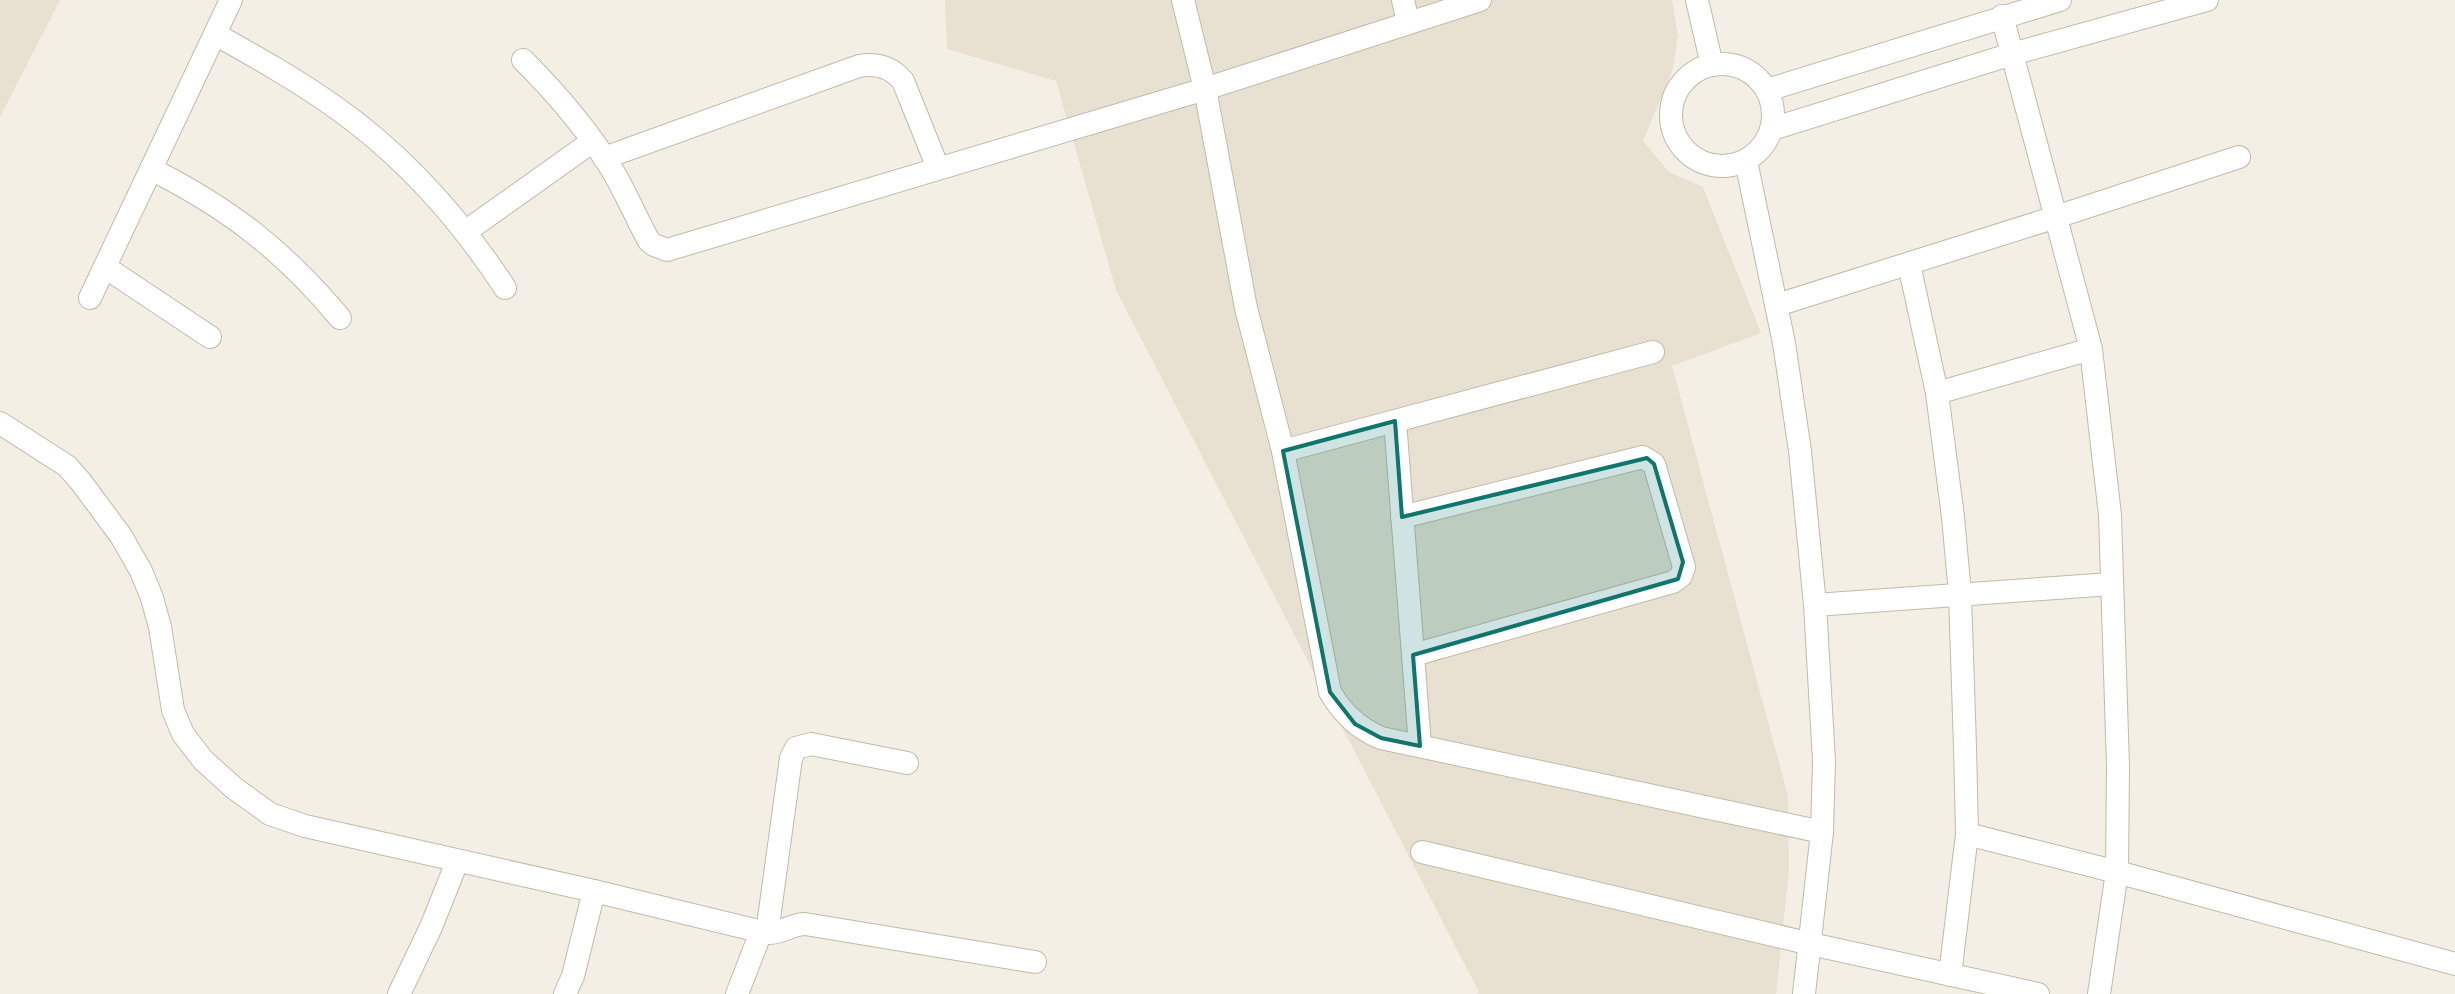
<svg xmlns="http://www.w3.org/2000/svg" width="2455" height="994" font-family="Jost,sans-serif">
	<rect width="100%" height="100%" fill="#f3efe4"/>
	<g fill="#e8e1d2">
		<path d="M0,0H60L0,117Z"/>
		<path d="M945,0H1672L1678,36L1673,69L1643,141L1669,172L1703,187L1761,333L1672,366L1788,796L1789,870L1776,994H1477L1479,992L1116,290L1056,81L947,49Z"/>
	</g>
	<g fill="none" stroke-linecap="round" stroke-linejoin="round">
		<g stroke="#c2baa9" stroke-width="24">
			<g id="minor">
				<path d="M1183,0L1205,89L1246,308L1283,451L1330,692C1343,714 1358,728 1381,738L1822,832"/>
				<path d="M1403,0L1408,22"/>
				<path d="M1697,0L1712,65"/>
				<path d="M2002,16L2091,349L2110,515L2118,766L2117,872L2099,994"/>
				<path d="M215,34C256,57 297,80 335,107C403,155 460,219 505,288"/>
				<path d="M523,60C557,94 589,131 614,173C627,195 636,218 649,241L654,245L667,250L1205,89L1480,0"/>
				<circle cx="1722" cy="115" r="51"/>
				<path d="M1767,90L2060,0"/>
				<path d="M1772,129L2012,54L2207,0"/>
				<path d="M604,158L859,66C877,63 891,67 903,81L938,168"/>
				<path d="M1746,161L1784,343L1800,451L1815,605L1824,761L1822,832L1804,994"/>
				<path d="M151,169C230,209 283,250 340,318"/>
				<path d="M465,232L593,141"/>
				<path d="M1909,264L1937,393"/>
				<path d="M105,267L210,337"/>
				<path d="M90,298L231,0"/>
				<path d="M1777,305L2056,217L2239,157"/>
				<path d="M1395,421L1420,746"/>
				<path d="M0,423L67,466L81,482L121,536L141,571L152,598L160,627L173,710L183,734L203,760L234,788L270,814L305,826L594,891L767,933C782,934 791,924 805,924L1035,962"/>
				<path d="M1283,451L1653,352"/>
				<path d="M1402,517L1643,457L1654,464L1684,567L1681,576L1673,582L1413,655"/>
				<path d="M1815,605L2111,584"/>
				<path d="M1967,834L2117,872L2455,964"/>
				<path d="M1422,852L1811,944L2038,994"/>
				<path d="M767,933L791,758L796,748L811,744L907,763"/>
				<path d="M1950,975L1967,834L1965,747L1960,594L1953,517L1937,393L2091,349"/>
				<path d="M399,994L431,927L457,862"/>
				<path d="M565,994L573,976L594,891"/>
				<path d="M737,994L761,932"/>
			</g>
		</g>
		<use href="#minor" stroke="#fff" stroke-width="22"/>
	</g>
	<path fill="#0f766e" fill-opacity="0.2" stroke="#0f766e" stroke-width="4" stroke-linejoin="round" d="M1395,421L1402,517L1647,458L1654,464L1683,562L1678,579L1413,655L1420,746L1381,738L1355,724L1330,692L1283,451Z"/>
</svg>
